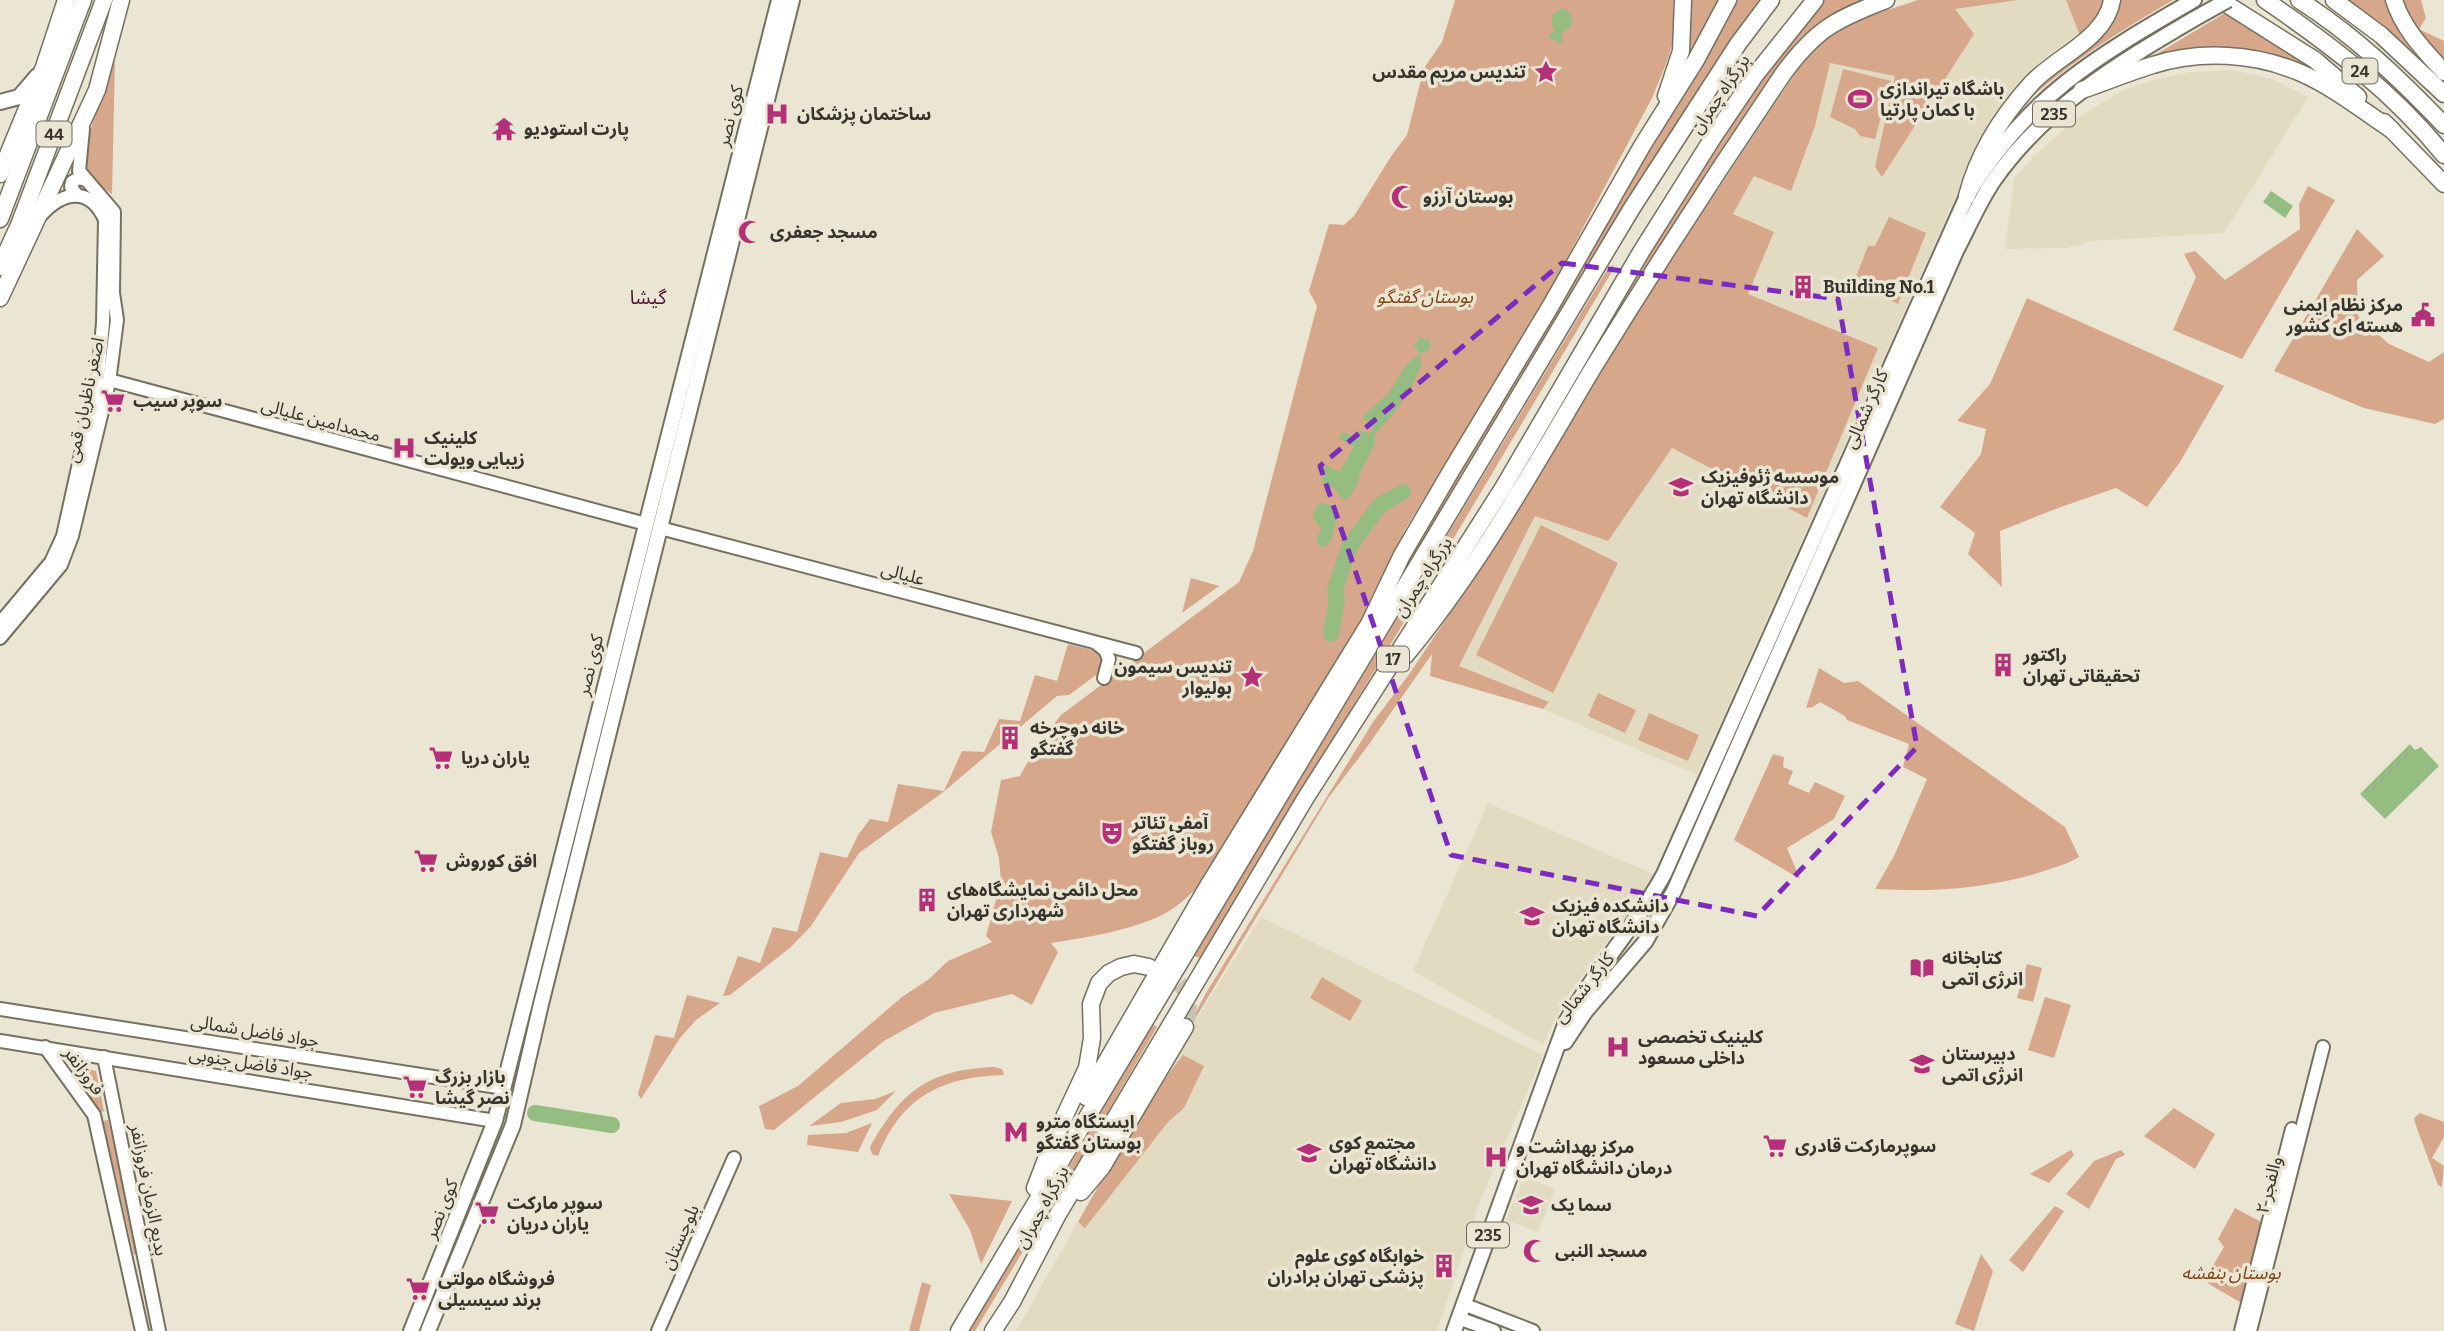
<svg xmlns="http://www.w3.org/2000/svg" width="2444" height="1331" font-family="Bitter,'Noto Sans Arabic',serif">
	<rect width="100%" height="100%" fill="#ebe6d4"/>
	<g fill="#e2dbc2">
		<path d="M2018,0H2066L2079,33L2041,61L2000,107L1989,122L1697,775L1524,701L1433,654L1644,313L1808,65L1954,9Z"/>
		<path d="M2232,70L2272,79L2308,97L2224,233L2093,241L2067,248L2005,249L2014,178L2033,157L2074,120L2123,90L2156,79L2191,72Z"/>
		<path d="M1488,803L1656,875L1565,999L1543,1045L1413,971Z"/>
		<path d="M1261,917L1543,1055L1480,1201L1437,1331H1016L1167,1065Z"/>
		<path d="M1524,1177L1555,1189L1538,1232L1506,1220Z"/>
	</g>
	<g fill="#d6a78a">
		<path d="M1455,0H1674L1672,45L1666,64L1652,98L1508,369L1479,408L1406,528L1367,606L1354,640L1203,883C1191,893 1178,907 1164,914C1132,930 1086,938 1051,943L1058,952L1032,1005L1012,994L934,1013L884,1041L774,1130L765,1129L759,1106L798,1086L902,997L929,979L948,961L992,942L986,936L1001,882L999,858L991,832L1001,780L1020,776L1037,745L1061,715L1239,582L1253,551L1317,306L1309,291L1329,224L1344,225L1354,216L1392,155L1407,135L1424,68L1442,42Z"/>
		<path d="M1687,0H1721L1691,54L1686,53Z"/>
		<path d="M1735,0H1761L1397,587L1393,586L1720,32Z"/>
		<path d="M1821,0H1881L1825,23L1447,596L1439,597L1692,182L1749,96Z"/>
		<path d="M1918,0H2018L1955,9L1974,34L1882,177L1875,167L1895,76L1830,63L1815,126L1791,191L1754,176L1733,214L1774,232L1748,294L1878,348L1807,518L1672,448L1608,541L1535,516L1459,666L1549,702L1543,709L1430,676L1432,654L1367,747L1329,797L1175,1052L1206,993L1373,722L1410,673L1496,544L1636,313L1803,61L1823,39L1845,24Z"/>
		<path d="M2066,0H2110L2082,37L2079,33Z"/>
		<path d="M2114,0H2173C2120,31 2070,62 2025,103Z"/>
		<path d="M2349,0H2389L2412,46L2442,82L2382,26Z"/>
		<path d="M2401,0H2421L2426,18L2419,29L2444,41V65L2417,36Z"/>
		<path d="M2230,10L2284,46L2325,80L2294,66L2150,58Z"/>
		<path d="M2177,17L2179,22L2106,66L2072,90L2042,117L1924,301L1965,211L1994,163L2044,106L2095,66Z"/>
		<path d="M115,59L112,194C102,187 88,180 85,167C81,145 107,83 115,59Z"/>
		<path d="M1843,69L1891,81L1875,139L1860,136L1855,129L1830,117Z"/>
		<path d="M2308,186L2335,200L2242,359L2173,330L2196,277L2184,254L2195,251L2225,280L2300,229L2299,204Z"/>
		<path d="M1889,217L1926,233L1898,304L1854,282L1868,246H1875Z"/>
		<path d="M2357,229L2384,256L2357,280L2358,316L2389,344L2429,362L2444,352V419L2435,424L2364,408L2274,371Z"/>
		<path d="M1613,265L1614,268L1401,627L1200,958L1194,956L1607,270Z"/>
		<path d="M2027,298L2224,386L2180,462L2147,507L2116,488L2058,508L2000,531L2002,587L1968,554L1975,533L1940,507L1981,454L1986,429L1957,421L1990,384Z"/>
		<path d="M1541,525L1618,563L1553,693L1476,655Z"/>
		<path d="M1191,578L1219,586L1182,613Z"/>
		<path d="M1068,644L1103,653L1104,669L1069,695L1057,696L942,793L859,853L811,926L791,947L730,995L723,996L738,956L760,963L773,927L797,932L820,852L847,858L858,835L870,819L888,822L898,784L944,791L962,751L984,752L999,719L1020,721L1035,675L1057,681Z"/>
		<path d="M1819,668L1844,683L1858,681L2065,827L2079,857C2066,865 2052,868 2038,873C1984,889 1932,892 1875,889L1895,854L1927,779L1903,767L1909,744L1847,720L1845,716L1820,702L1813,707L1806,708Z"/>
		<path d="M1598,693L1636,710L1625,733L1588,716Z"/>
		<path d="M1649,713L1699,735L1688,761L1638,740Z"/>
		<path d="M1773,754L1784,757L1783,767L1793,771L1788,784L1809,793L1815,782L1845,796L1834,819L1787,848L1800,879L1734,840Z"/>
		<path d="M2027,964L2042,968L2033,1002L2017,998Z"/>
		<path d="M1322,977L1362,1001L1350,1021L1310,998Z"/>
		<path d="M687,995L720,1003L696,1020L680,1038L641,1099L638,1094L655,1035L674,1038Z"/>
		<path d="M2045,997L2071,1005L2054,1058L2028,1050Z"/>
		<path d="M1153,1024L1157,1027L1069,1179L1063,1177Z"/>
		<path d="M1183,1055L1204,1066L1184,1108L1168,1122L1085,1228L1078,1222L1144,1106Z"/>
		<path d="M63,1063L96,1071L104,1111L101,1112L61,1066Z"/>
		<path d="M994,1067L1002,1069L1004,1075C942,1077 902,1096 878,1156L872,1154L870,1147C902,1090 929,1070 994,1067Z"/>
		<path d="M896,1091L877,1110L841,1122L809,1126L841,1103L875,1099Z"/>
		<path d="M2174,1108L2215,1134L2195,1169L2144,1136Z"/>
		<path d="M2420,1113L2444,1122V1137L2432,1158L2444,1166L2442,1187L2438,1185L2415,1123L2414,1118Z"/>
		<path d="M108,1120L139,1254L134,1255L103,1121Z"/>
		<path d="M872,1123L858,1152L807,1145L808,1135L846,1133Z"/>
		<path d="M2071,1150L2074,1155L2049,1183L2030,1174Z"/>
		<path d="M2121,1150L2125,1155L2116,1159L2089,1209L2066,1194L2094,1161Z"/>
		<path d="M949,1194L1012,1201L981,1264L970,1230Z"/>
		<path d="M1051,1195L1055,1198L975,1331H969Z"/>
		<path d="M2055,1206L2064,1211L2023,1272L2009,1260Z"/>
		<path d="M2235,1208L2263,1223L2243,1304L2204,1281L2224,1247L2218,1239Z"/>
		<path d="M1981,1254L1993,1271L1974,1331L1955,1324Z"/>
		<path d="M922,1282L931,1285L919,1331H909Z"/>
	</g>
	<g fill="#95bd82">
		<path d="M1563,8C1575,14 1576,28 1562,32V44L1548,38L1555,29L1552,27V15Z"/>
		<path d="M2271,191L2293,206L2285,218L2263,202Z"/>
		<path d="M1421,337L1430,341V349L1421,354V366L1411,388L1392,416L1375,434L1374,446L1360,473L1358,484L1348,499H1343L1336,490L1323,484L1322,474L1326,465L1339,472L1354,447L1338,438L1343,432L1354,437L1359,431L1372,433L1373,425L1363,419L1365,414L1388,394L1407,364L1420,354L1414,345Z"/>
		<path d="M1322,503L1330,505L1337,517L1332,539L1326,546L1321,547L1316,541L1321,529L1313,517L1317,505Z"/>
		<path d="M2410,744L2415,750L2421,747L2439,766L2385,819L2360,794Z"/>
	</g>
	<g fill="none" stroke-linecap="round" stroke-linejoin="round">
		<g stroke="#95bd82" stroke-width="16">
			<path d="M1352,543L1380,505L1403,492"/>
			<path d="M1331,634L1337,600L1335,590L1350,545"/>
			<path d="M535,1113L612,1125"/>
		</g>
		<path stroke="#c7c2b3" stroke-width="16" stroke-dasharray="16 8" stroke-linecap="butt" d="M1159,971C1188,984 1194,998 1185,1027"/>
		<g stroke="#757161" stroke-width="16">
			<g id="tertiary">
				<path d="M77,195L71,187L72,182L79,178L86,180"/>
				<path d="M98,377L646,524"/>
				<path d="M660,528L1136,653"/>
				<path d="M0,623L51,562L63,536L98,377L103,323L105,220C90,186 63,191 41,215"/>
				<path d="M0,638L61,565L72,536L109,382L117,320L113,293L114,212L79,171L83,129"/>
				<path d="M1096,643L1105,650L1109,659L1104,678"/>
				<path d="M0,1009L504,1088"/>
				<path d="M0,1041L495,1121"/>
				<path d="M45,1047L94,1115L142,1331"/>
				<path d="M104,1057L159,1331"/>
				<path d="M1463,1304L1533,1331"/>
				<path d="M1458,1318L1494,1331"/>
				<path d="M658,1331L734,1158"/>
				<path d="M2241,1331L2292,1129"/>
				<path d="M2250,1331L2323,1047"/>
			</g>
		</g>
		<g stroke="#757161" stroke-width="18">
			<g id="secondary">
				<path d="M0,102L19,97L37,76"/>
				<path d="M411,1331L495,1121L779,0"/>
				<path d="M428,1331L513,1125L541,1004L792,0"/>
			</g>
		</g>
		<g stroke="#757161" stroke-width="18">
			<g id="primary">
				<path d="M1565,1042L1585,1012L1645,942L1674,891L1956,251C1968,228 1979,202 1994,180C2045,107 2119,63 2194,19"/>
				<path d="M1454,1331L1566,1022C1595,970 1636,926 1664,874L1967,196C2026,97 2097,56 2194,0"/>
			</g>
		</g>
		<g stroke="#757161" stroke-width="19">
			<g id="trunk">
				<path d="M2220,0L2315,60L2358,97"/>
				<path d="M2265,0C2331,45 2394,93 2444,155"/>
				<path d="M2299,0C2354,35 2400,79 2444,125"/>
				<path d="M2334,0L2381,35L2444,94"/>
				<path d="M2394,0C2403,29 2424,50 2444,72"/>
				<path d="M2082,90C2106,82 2129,72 2153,65C2200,50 2255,53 2301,73C2333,87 2362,110 2392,130"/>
				<path d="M1666,96L1681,51L1683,0"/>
				<path d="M2384,122L2444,184"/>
				<path d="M0,174L44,67L66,0"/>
				<path d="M1967,196C1978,154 2001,117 2031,84C2055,57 2106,39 2112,0"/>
				<path d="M0,219L83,0"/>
				<path d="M0,267L19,225L104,0"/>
				<path d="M0,298L97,90L121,0"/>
				<path d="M1405,656C1479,567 1534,467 1593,368C1654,269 1718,170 1783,74C1816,29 1836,19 1886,0"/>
				<path d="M1086,1097L1205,891L1369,624L1402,555L1451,471L1550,307L1642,146L1696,60L1728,0"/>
				<path d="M1035,1188L1053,1141L1087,1068L1092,1038L1091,1004L1099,983L1109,973L1121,967L1134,964L1149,967"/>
				<path d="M1081,1192L1102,1167L1185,1027"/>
				<path d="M959,1331L1632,208L1738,44L1771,0"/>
				<path d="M993,1331L1012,1302L1057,1216L1305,799L1503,488L1641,252L1714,136L1756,74L1815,0"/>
			</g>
		</g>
		<use href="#tertiary" stroke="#fff" stroke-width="12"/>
		<use href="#secondary" stroke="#fff" stroke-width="14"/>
		<use href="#primary" stroke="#fff" stroke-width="14"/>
		<use href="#trunk" stroke="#fff" stroke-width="16"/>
		<g stroke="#757161" stroke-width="18" stroke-linecap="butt">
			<path id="primary-bridge" d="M2194,19L2228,0"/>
		</g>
		<use href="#primary-bridge" stroke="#fff" stroke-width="14"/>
	</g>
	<path fill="none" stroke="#7b2cbf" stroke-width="5" stroke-dasharray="14 9" stroke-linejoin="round" d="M1562,263L1838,299L1917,747L1757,916L1451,855L1320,466Z"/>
	<defs>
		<g id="sight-bare" transform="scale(1.89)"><path d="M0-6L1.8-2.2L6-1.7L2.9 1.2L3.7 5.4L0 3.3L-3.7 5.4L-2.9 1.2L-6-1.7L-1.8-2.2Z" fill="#b43179" stroke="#ebe6d4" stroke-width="2.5" paint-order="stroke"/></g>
		<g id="stadium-bare" transform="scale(1.89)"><path d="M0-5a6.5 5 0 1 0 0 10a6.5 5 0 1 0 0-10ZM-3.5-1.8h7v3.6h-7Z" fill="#b43179" stroke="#ebe6d4" stroke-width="2.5" paint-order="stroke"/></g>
		<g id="hospital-bare" transform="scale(1.89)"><path d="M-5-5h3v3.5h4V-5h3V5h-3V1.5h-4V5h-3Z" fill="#b43179" stroke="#ebe6d4" stroke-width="2.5" paint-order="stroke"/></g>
		<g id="temple-bare" transform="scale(1.89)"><path d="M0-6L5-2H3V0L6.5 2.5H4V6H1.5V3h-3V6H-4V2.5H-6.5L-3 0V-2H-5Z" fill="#b43179" stroke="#ebe6d4" stroke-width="2.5" paint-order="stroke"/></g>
		<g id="mosque-bare" transform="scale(1.89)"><path d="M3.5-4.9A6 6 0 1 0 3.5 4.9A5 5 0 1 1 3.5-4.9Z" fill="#b43179" stroke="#ebe6d4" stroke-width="2.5" paint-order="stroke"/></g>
		<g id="building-bare" transform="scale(1.89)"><path d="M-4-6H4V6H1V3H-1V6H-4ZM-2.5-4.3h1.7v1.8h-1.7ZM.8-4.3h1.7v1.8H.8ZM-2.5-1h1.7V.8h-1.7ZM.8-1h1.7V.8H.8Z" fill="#b43179" stroke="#ebe6d4" stroke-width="2.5" paint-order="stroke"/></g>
		<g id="civic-bare" transform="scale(1.89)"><path d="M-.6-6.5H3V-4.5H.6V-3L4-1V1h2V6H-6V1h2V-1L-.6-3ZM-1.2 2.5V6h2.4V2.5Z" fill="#b43179" stroke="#ebe6d4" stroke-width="2.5" paint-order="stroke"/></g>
		<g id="supermarket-bare" transform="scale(1.89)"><path d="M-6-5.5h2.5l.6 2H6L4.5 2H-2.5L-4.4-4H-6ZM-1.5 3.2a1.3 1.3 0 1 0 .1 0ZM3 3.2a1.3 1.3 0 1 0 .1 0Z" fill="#b43179" stroke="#ebe6d4" stroke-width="2.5" paint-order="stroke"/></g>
		<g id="university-bare" transform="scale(1.89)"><path d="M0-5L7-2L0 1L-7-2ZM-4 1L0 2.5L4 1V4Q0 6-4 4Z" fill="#b43179" stroke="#ebe6d4" stroke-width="2.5" paint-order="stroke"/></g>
		<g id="theatre-bare" transform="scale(1.89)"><path d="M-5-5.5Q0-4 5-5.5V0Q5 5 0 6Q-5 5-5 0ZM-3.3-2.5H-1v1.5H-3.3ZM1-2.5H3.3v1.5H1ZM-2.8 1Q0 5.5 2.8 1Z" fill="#b43179" stroke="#ebe6d4" stroke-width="2.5" paint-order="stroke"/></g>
		<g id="library-bare" transform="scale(1.89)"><path d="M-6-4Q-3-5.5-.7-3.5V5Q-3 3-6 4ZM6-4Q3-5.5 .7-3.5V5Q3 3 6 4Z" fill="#b43179" stroke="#ebe6d4" stroke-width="2.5" paint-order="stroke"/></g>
		<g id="school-bare" transform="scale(1.89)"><path d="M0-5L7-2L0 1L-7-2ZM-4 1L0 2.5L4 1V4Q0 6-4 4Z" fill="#b43179" stroke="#ebe6d4" stroke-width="2.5" paint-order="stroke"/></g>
		<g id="metro-bare" transform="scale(1.89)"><path d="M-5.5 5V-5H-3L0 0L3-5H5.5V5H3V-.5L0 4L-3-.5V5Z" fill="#b43179" stroke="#ebe6d4" stroke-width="2.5" paint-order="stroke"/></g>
	</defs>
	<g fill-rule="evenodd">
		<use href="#sight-bare" x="1546" y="72"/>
		<use href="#stadium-bare" x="1860" y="99"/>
		<use href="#hospital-bare" x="777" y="114"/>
		<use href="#temple-bare" x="504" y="129"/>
		<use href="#mosque-bare" x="1403" y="197"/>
		<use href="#mosque-bare" x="750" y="232"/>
		<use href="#building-bare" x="1803" y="287"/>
		<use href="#civic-bare" x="2423" y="315"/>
		<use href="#supermarket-bare" x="113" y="401"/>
		<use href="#hospital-bare" x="404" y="448"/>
		<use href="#university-bare" x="1681" y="487"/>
		<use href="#building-bare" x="2003" y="665"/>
		<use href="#sight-bare" x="1252" y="677"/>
		<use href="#building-bare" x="1010" y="738"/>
		<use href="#supermarket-bare" x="441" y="758"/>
		<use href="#theatre-bare" x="1112" y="833"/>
		<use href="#supermarket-bare" x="426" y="861"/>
		<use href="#building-bare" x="927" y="900"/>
		<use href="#university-bare" x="1532" y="916"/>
		<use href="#library-bare" x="1922" y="968"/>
		<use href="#hospital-bare" x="1618" y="1047"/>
		<use href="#school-bare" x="1922" y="1064"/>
		<use href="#supermarket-bare" x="415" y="1087"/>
		<use href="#metro-bare" x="1016" y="1132"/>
		<use href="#supermarket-bare" x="1775" y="1146"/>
		<use href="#university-bare" x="1309" y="1153"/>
		<use href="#hospital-bare" x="1496" y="1157"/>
		<use href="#school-bare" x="1531" y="1205"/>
		<use href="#supermarket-bare" x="487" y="1213"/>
		<use href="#mosque-bare" x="1535" y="1251"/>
		<use href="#building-bare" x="1444" y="1266"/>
		<use href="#supermarket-bare" x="418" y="1289"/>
	</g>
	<g text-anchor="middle" stroke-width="7" stroke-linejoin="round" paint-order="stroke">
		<g fill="#ebe6d4" stroke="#6c695f" stroke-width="2">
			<rect x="2342.5" y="58.5" width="35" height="25" rx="5"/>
			<rect x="2033" y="101.5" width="42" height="25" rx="5"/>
			<rect x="36.5" y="121.5" width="35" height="25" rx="5"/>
			<rect x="1377" y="646.5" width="32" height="25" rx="5"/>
			<rect x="1467" y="1222.5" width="42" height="25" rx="5"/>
		</g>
		<g font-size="16" font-weight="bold" fill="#36342d">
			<text x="2360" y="77">24</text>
			<text x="2054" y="120">235</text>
			<text x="54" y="140">44</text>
			<text x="1393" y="665">17</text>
			<text x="1488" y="1241">235</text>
		</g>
		<g font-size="18" font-weight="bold" fill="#36342d" stroke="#ebe6d4" text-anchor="start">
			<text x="1526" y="78" text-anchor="end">تندیس مریم مقدس</text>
			<text x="1880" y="95">باشگاه تیراندازی<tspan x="1880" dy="21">با کمان پارتیا</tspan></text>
			<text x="797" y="120">ساختمان پزشکان</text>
			<text x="524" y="135">پارت استودیو</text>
			<text x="1423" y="203">بوستان آرزو</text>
			<text x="770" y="238">مسجد جعفری</text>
			<text x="1823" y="293">Building No.1</text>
			<text x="2403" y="311" text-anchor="end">مرکز نظام ایمنی<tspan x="2403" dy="21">هسته ای کشور</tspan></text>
			<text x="133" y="407">سوپر سیب</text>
			<text x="424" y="444">کلینیک<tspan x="424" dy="21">زیبایی ویولت</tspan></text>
			<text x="1701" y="483">موسسه ژئوفیزیک<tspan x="1701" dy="21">دانشگاه تهران</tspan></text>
			<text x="2023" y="661">راکتور<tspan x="2023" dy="21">تحقیقاتی تهران</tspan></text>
			<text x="1232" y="673" text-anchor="end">تندیس سیمون<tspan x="1232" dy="21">بولیوار</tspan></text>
			<text x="1030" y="734">خانه دوچرخه<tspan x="1030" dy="21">گفتگو</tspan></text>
			<text x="461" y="764">یاران دریا</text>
			<text x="1132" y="829">آمفی تئاتر<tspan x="1132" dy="21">روباز گفتگو</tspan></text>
			<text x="446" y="867">افق کوروش</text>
			<text x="947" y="896">محل دائمی نمایشگاه‌های<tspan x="947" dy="21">شهرداری تهران</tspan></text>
			<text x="1552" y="912">دانشکده فیزیک<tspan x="1552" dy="21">دانشگاه تهران</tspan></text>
			<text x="1942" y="964">کتابخانه<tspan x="1942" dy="21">انرژی اتمی</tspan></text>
			<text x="1638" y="1043">کلینیک تخصصی<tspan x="1638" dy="21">داخلی مسعود</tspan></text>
			<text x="1942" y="1060">دبیرستان<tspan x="1942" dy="21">انرژی اتمی</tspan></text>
			<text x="435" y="1083">بازار بزرگ<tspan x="435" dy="21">نصر گیشا</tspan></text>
			<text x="1036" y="1128">ایستگاه مترو<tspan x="1036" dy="21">بوستان گفتگو</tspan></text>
			<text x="1329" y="1149">مجتمع کوی<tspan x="1329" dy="21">دانشگاه تهران</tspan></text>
			<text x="1795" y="1152">سوپرمارکت قادری</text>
			<text x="1516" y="1153">مرکز بهداشت و<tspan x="1516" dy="21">درمان دانشگاه تهران</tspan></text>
			<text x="507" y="1209">سوپر مارکت<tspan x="507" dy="21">یاران دریان</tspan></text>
			<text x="1551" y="1211">سما یک</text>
			<text x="1555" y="1257">مسجد النبی</text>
			<text x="1424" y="1262" text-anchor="end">خوابگاه کوی علوم<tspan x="1424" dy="21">پزشکی تهران برادران</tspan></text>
			<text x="438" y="1285">فروشگاه مولتی<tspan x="438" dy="21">برند سیسیلی</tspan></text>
		</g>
		<g font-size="18" fill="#36342d" stroke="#ebe6d4">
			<text transform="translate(1720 94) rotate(-56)" y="6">بزرگراه چمران</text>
			<text transform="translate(730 116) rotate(-76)" y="6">کوی نصر</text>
			<text transform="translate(85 400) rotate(-78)" y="6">اصغر ناظریان قمی</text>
			<text transform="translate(1866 409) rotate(-66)" y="6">کارگر شمالی</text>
			<text transform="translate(321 420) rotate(15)" y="6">محمدامین علیالی</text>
			<text transform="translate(903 574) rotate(15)" y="6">علیالی</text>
			<text transform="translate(1423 577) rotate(-57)" y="6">بزرگراه چمران</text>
			<text transform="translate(590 665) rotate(-76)" y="6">کوی نصر</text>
			<text transform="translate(1584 988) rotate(-51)" y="6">کارگر شمالی</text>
			<text transform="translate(255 1031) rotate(9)" y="6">جواد فاضل شمالی</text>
			<text transform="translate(251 1063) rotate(9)" y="6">جواد فاضل جنوبی</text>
			<text transform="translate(84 1071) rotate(54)" y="6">فروزانفر</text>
			<text transform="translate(2269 1185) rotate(-76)" y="6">والفجر ۲</text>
			<text transform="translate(149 1190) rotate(79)" y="6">بدیع‌ الزمان فروزانفر</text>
			<text transform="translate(1042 1207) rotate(-61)" y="6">بزرگراه چمران</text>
			<text transform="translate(441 1209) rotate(-68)" y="6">کوی نصر</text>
			<text transform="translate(680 1237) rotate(-66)" y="6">بلوچستان</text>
		</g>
		<g font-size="18" font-style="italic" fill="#7e4418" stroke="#ebe6d4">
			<text x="1425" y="303">بوستان گفتگو</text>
			<text x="2231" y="1279">بوستان بنفشه</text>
		</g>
		<g font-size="19" fill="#4b0c30" stroke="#ebe6d4">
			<text x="648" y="304">گیشا</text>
		</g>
	</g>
</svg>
